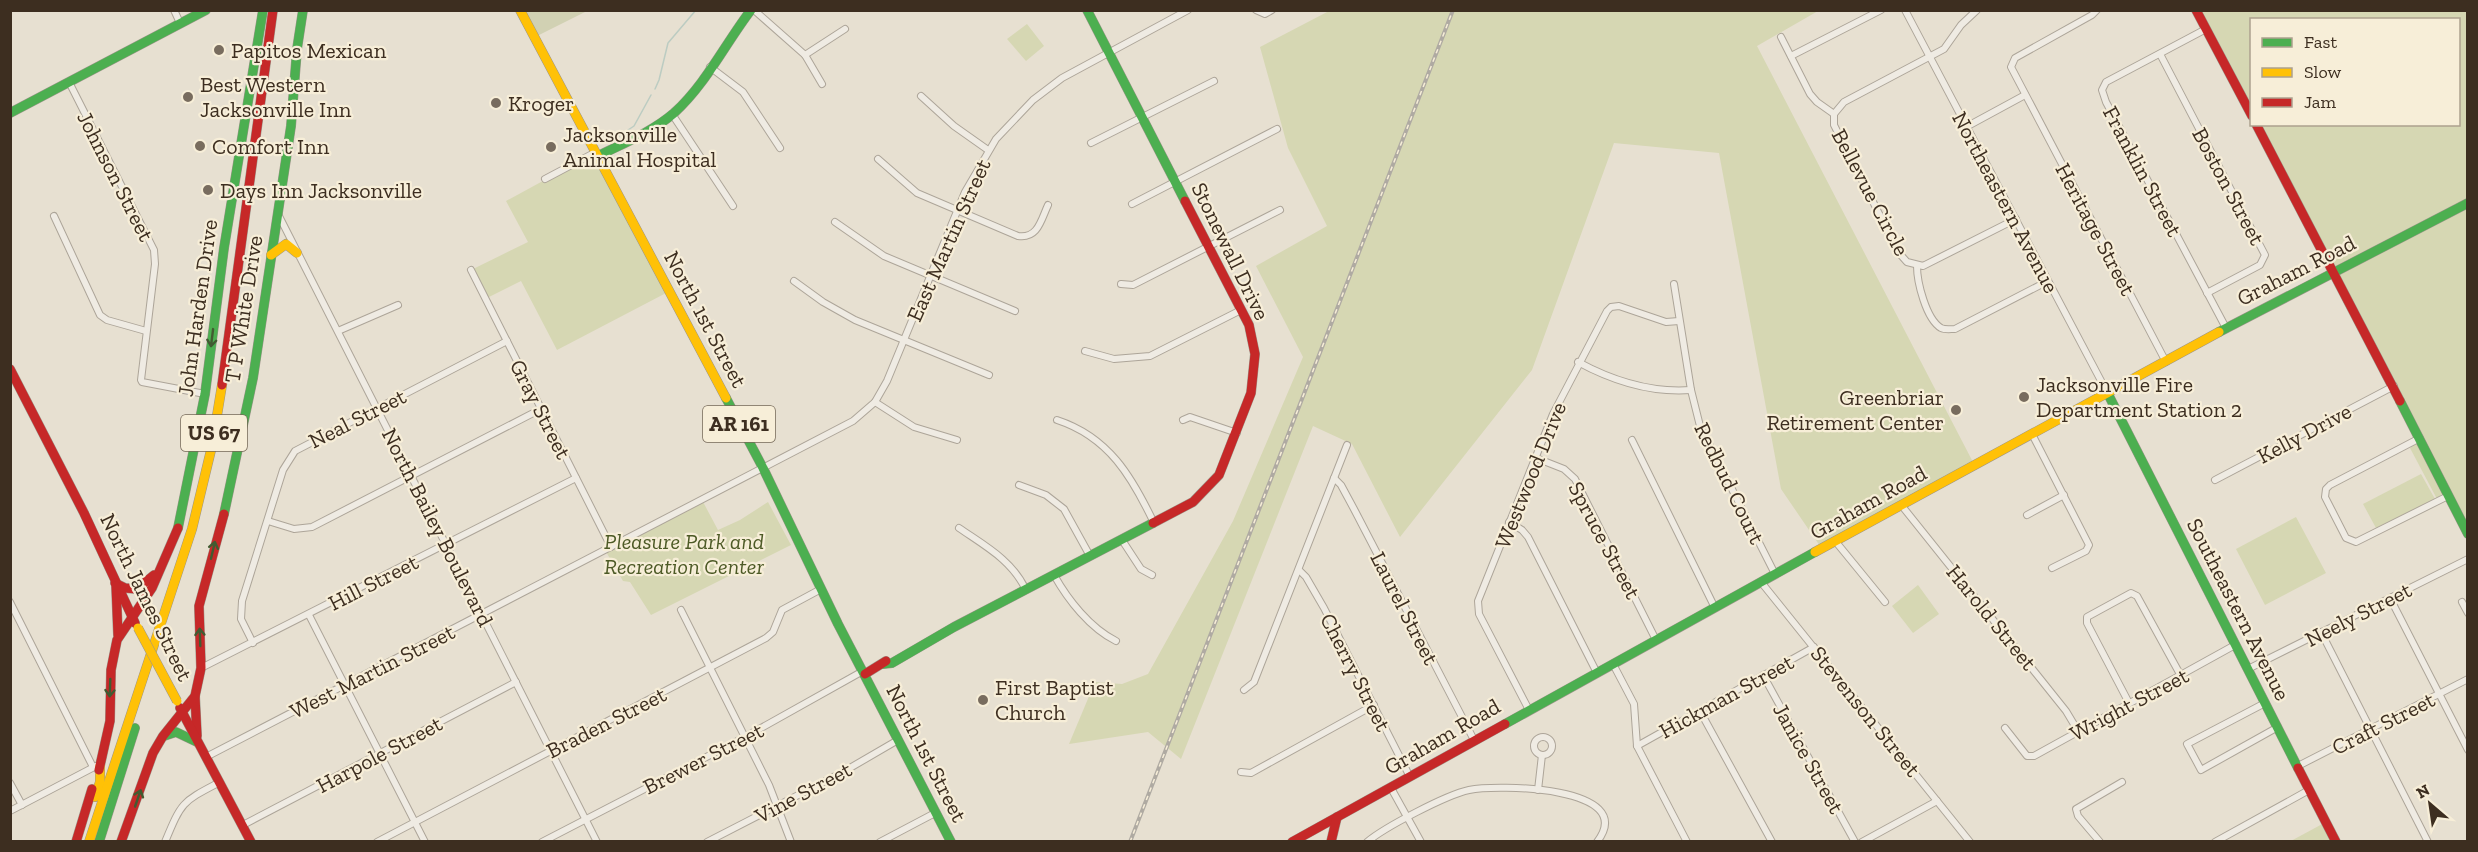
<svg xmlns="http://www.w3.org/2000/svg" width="2478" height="852" font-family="'Zilla Slab',serif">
	<rect width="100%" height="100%" fill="#e7e0d1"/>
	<g fill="#d6d7b3">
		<path d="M1329,11H1818L1757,46L1975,466L1822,549L1781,489L1719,153L1614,143L1532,370L1400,537L1352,444L1313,426L1181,759L1148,732L1069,744L1095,682L1122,684L1148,674L1233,521L1303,357L1256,266L1327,226L1288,148L1260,47Z"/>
		<path d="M2196,11H2467V534L2256,125L2458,124V20H2252L2251,116Z"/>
		<path d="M1027,24L1044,46L1026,61L1007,39Z"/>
		<path d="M596,152L668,292L557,350L521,281L485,299L471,270L528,242L506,201Z"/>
		<path d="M2415,444H2419L2443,493L2437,499L2410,448Z"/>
		<path d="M2421,474L2435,499L2376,528L2363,504Z"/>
		<path d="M702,500L718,530L740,520L768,502L791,545L651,615L630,582L623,581L605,550Z"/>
		<path d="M2296,517L2326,573L2265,605L2236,549Z"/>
		<path d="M1918,585L1939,614L1913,633L1892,606Z"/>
		<path d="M2326,822L2336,842H2289Z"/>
	</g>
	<path fill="#d1d1b3" d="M520,11H587L535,37Z"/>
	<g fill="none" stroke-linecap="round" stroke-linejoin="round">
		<g stroke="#bcccc2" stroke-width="1.5">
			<path d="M655,89L659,80L668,43L696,10"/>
			<path d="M610,142L634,126L651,95"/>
		</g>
		<g stroke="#ada599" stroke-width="8">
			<g id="street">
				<path d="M174,10L180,23"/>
				<path d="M754,10L805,55L822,84"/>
				<path d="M1256,10L1265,14L1272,10"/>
				<path d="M1905,10L2108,394"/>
				<path d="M1977,10L1961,25L1944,49L1844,102L1834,114V125L1899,253L1907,262L1923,266L2016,219"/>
				<path d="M2097,10L2092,15L2015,58L2011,67L2166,362"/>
				<path d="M2206,29L2106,82L2102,90L2106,102L2226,328"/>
				<path d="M1781,37L1810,94L1817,102L1834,114"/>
				<path d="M2160,54L2265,255L2260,265L2207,293"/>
				<path d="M805,55L845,29"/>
				<path d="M1791,56L1881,10"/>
				<path d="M710,67L743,92L780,148"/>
				<path d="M69,82L154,250L155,264L141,380L142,382L205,394"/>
				<path d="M921,96L954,126L988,150"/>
				<path d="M672,114L733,206"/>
				<path d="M1966,127L2025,95"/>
				<path d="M1091,143L1214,81"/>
				<path d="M878,159L917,193L1018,236C1038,239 1041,220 1048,205"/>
				<path d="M545,179L596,152"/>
				<path d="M1132,204L1277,129"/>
				<path d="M278,214L597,842"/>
				<path d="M54,216L100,315L107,320L146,331"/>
				<path d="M835,222L884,256L1015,311"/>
				<path d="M1917,266C1917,282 1926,319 1941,328C1945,330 1950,329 1955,329L2048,281"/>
				<path d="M471,270L611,547"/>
				<path d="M794,281L823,302L855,320L989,375"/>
				<path d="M1121,284L1133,285L1280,210"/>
				<path d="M1674,284L1691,390L1700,426L1775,574"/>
				<path d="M338,331L398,305"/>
				<path d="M1085,351L1114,359L1150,356L1241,310"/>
				<path d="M1578,362C1613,381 1651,393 1691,390"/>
				<path d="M875,402L914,427L957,440"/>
				<path d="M1057,420C1109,437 1132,477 1154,523"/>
				<path d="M1183,420L1190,417L1237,433"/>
				<path d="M2032,434L2089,545L2086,551L2052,568"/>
				<path d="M2420,438L2330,485L2326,489L2325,497L2346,538L2356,542L2448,496"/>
				<path d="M1632,440L1715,608"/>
				<path d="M1536,458L1564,469L1575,479L1656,640"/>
				<path d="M1334,478L1341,485L1355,511L1474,740"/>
				<path d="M2215,480L2394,386"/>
				<path d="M1019,485L1046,495L1064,509L1090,556"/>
				<path d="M1902,506L2066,711L2078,731"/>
				<path d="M2027,515L2064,495"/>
				<path d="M268,521L294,529L312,527L541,409"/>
				<path d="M1509,522L1522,530L1528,537L1597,673"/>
				<path d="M959,528C985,546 1012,560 1026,590"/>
				<path d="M1122,540L1141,569L1152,575"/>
				<path d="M1836,542L1885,602"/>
				<path d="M1299,570L1306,577L1324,608L1410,777"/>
				<path d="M1054,575C1068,600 1090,628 1116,641"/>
				<path d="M1761,582L1970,842"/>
				<path d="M2390,598L2468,750"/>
				<path d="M10,602L93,767"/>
				<path d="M2462,602L2468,613"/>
				<path d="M681,610L769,785L791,842"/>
				<path d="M309,615L425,842"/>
				<path d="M2321,632L2428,842"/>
				<path d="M253,643L241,619L242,601L283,470L295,451L507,341"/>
				<path d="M1613,664L1634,704L1637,746L1687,842"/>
				<path d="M201,668L576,478"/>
				<path d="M2248,669L2468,559"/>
				<path d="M1763,675L1855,842"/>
				<path d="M1244,690L1254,682L1347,445"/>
				<path d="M2129,703L2087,623V617L2131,593L2137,596L2181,676"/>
				<path d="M2265,703L2187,744L2201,770L2278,727"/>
				<path d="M1529,710L1479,614L1478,601L1553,414L1607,311L1611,307L1619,306L1666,322L1679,321"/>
				<path d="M1700,711L1772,842"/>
				<path d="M2005,728L2027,756H2034L2235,645"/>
				<circle cx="1543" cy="746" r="9"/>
				<path d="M1637,746L1814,647"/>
				<path d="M206,757L853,421L875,402L887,381L965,192L996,139L1033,100L1062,78L1188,10"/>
				<path d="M2298,766L2468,679"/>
				<path d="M1241,772L1251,773L1374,705"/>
				<path d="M10,783L22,805"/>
				<path d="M1391,788L1421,842"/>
				<path d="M1538,790L1542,755"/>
				<path d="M10,811L96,766"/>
				<path d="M243,825L516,682"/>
				<path d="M165,842C182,801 182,802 220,782"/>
				<path d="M377,842L766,638L773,632L782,610L821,589"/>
				<path d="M542,842L745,737L863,671"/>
				<path d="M707,842L843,772L898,740"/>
				<path d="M880,842L935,813"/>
				<path d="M1367,842C1385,827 1446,795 1469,790C1496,784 1640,786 1597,842"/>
				<path d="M1862,842L1937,801"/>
				<path d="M2100,842L2078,816L2076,809L2122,782"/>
				<path d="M2215,842L2309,790"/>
			</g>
		</g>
		<g stroke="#9c958a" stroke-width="10">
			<g id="fast">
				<path d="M1087,10L1185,201"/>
				<path d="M10,113L206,10"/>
				<path d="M598,156C624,143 652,132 674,113C706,84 725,44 751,10"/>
				<path d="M2219,332L2468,203"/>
				<path d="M2108,394L2298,768"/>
				<path d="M726,398L763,468L838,624L951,842"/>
				<path d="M2400,401L2468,534"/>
				<path d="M224,514L253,378L291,126L297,49L303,10"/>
				<path d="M178,528L205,394L224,248L263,10"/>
				<path d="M883,664L892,663L954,627L1153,523"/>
				<path d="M1505,724L1815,552"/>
				<path d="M164,736L176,732L197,742"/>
				<path d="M99,842L135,728"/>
			</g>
		</g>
		<g stroke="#9c958a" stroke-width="10">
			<g id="slow">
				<path d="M520,10L726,398"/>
				<path d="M271,255L286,244L297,253"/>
				<path d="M1815,552L2219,332"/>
				<path d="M95,797L100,782V766"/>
				<path d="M89,842L192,529L212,446L222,385"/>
			</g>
		</g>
		<g stroke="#9c958a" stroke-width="10">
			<g id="jam">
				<path d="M2196,10L2252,116"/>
				<path d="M2256,124L2400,401"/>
				<path d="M10,369L84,513L135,623"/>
				<path d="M222,385L273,10"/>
				<path d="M1153,523L1193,502L1219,475L1251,393L1255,354L1249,325L1185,201"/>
				<path d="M115,583L125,588L137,589L154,575"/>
				<path d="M116,586L118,635"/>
				<path d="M865,674L886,661"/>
				<path d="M195,696L197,736"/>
				<path d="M180,708L251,842"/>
				<path d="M2298,768L2336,842"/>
				<path d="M99,770L110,721L111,670L117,640L152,588L178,528"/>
				<path d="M76,842L92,789"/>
				<path d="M121,842L153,753L163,736L195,696L201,668L199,606L224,514"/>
				<path d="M1292,842L1505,724"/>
				<path d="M1331,842L1337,817"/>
			</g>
		</g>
		<use href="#street" stroke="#efebe3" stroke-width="6"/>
		<use href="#fast" stroke="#4caf50" stroke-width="9"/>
		<use href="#slow" stroke="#ffc107" stroke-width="9"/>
		<use href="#jam" stroke="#c62828" stroke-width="9"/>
		<g stroke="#afaaa2" stroke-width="4">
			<path id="rail" d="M1130,842L1453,10"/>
		</g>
		<use href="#rail" stroke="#f7eed8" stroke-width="1.5" stroke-dasharray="4.5" stroke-linecap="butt"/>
		<g stroke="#9c958a" stroke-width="10" stroke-linecap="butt">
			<path id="slow-bridge" d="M138,628L177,701"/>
		</g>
		<use href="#slow-bridge" stroke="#ffc107" stroke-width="9"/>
	</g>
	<defs><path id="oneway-shaft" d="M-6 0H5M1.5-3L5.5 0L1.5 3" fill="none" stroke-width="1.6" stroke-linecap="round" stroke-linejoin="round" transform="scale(1.5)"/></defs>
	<g stroke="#425b31">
		<use href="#oneway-shaft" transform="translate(212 338) rotate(97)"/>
		<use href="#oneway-shaft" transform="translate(213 550) rotate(-77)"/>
		<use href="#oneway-shaft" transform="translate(200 637) rotate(-92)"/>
		<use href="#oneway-shaft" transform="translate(110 688) rotate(92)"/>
		<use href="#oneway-shaft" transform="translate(138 798) rotate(-71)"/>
	</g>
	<g fill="#786c5e" stroke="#f7eed8" stroke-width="2">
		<circle cx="219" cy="50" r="6"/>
		<circle cx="188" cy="97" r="6"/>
		<circle cx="496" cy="103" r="6"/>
		<circle cx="200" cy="146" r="6"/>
		<circle cx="551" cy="147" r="6"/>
		<circle cx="208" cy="190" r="6"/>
		<circle cx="2024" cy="397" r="6"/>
		<circle cx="1956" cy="410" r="6"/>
		<circle cx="983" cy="700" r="6"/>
	</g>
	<g text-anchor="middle" stroke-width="4.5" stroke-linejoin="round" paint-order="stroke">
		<g fill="#f7eed8" stroke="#756857" stroke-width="1.5">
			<rect x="703" y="406" width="72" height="36" rx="4.5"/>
			<rect x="181" y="415" width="66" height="36" rx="4.5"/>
		</g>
		<g font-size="21" font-weight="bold" fill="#3d2e20">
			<text x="739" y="431">AR 161</text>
			<text x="214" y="440">US 67</text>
		</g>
		<g font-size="22" fill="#3d2e20" stroke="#f7eed8" text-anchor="start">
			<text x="231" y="58">Papitos Mexican</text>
			<text x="200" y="92">Best Western<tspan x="200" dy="25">Jacksonville Inn</tspan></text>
			<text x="508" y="111">Kroger</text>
			<text x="563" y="142">Jacksonville<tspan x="563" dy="25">Animal Hospital</tspan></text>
			<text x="212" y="154">Comfort Inn</text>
			<text x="220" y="198">Days Inn Jacksonville</text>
			<text x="2036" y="392">Jacksonville Fire<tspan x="2036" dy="25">Department Station 2</tspan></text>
			<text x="1944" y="405" text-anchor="end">Greenbriar<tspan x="1944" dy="25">Retirement Center</tspan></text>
			<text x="995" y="695">First Baptist<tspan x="995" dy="25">Church</tspan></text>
		</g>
		<g font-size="22" fill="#3d2e20" stroke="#f7eed8">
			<text transform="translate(2143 171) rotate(62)" y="8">Franklin Street</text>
			<text transform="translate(116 176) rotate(63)" y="8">Johnson Street</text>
			<text transform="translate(2229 186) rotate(62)" y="8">Boston Street</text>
			<text transform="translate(1871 192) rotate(62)" y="8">Bellevue Circle</text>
			<text transform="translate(2006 202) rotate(62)" y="8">Northeastern Avenue</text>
			<text transform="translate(2096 229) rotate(62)" y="8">Heritage Street</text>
			<text transform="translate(948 240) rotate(-66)" y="8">East Martin Street</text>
			<text transform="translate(1231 251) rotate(64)" y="8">Stonewall Drive</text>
			<text transform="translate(2296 270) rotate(-27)" y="8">Graham Road</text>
			<text transform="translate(197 308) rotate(-82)" y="8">John Harden Drive</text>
			<text transform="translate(243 309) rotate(-81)" y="8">T P White Drive</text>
			<text transform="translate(706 319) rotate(62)" y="8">North 1st Street</text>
			<text transform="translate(541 409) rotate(63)" y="8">Gray Street</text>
			<text transform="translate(357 418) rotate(-27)" y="8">Neal Street</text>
			<text transform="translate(2304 433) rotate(-28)" y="8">Kelly Drive</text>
			<text transform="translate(1530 475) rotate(-68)" y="8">Westwood Drive</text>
			<text transform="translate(1730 483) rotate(64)" y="8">Redbud Court</text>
			<text transform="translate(1868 502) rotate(-29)" y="8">Graham Road</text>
			<text transform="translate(438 527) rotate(63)" y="8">North Bailey Boulevard</text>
			<text transform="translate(1605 540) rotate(62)" y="8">Spruce Street</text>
			<text transform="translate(373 582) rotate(-27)" y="8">Hill Street</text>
			<text transform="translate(147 597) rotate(64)" y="8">North James Street</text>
			<text transform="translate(1405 608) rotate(63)" y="8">Laurel Street</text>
			<text transform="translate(2239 609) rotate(63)" y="8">Southeastern Avenue</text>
			<text transform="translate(2358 614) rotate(-27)" y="8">Neely Street</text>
			<text transform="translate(1992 617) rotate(51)" y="8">Harold Street</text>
			<text transform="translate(372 671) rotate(-27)" y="8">West Martin Street</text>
			<text transform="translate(1356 672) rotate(63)" y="8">Cherry Street</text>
			<text transform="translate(1726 696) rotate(-29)" y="8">Hickman Street</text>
			<text transform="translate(2129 704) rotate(-28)" y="8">Wright Street</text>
			<text transform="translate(1866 711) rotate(51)" y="8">Stevenson Street</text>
			<text transform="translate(606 722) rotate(-27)" y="8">Braden Street</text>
			<text transform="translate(2383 723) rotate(-27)" y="8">Craft Street</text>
			<text transform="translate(1442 736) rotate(-30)" y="8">Graham Road</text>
			<text transform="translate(927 753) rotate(63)" y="8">North 1st Street</text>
			<text transform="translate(379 754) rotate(-28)" y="8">Harpole Street</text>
			<text transform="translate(703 758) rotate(-27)" y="8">Brewer Street</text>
			<text transform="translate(1809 758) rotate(61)" y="8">Janice Street</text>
			<text transform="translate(803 792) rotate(-28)" y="8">Vine Street</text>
		</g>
		<g font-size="22" font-style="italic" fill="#4d5a26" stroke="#f7eed8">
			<text x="684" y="549">Pleasure Park and<tspan x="684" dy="25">Recreation Center</tspan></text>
		</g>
	</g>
	<rect width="2478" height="852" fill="none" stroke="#3d2e20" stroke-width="24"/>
	<rect x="2250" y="18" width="210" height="108" fill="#f7eed8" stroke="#ada18e" stroke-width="1.5"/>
	<rect x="2262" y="38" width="30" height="9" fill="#4caf50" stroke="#ada18e" stroke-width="1.5"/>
	<text x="2304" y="48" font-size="18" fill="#3d2e20">Fast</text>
	<rect x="2262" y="68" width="30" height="9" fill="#ffc107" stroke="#ada18e" stroke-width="1.5"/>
	<text x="2304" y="78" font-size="18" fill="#3d2e20">Slow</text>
	<rect x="2262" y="98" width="30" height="9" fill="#c62828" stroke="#ada18e" stroke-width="1.5"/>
	<text x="2304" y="108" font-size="18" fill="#3d2e20">Jam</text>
	<g transform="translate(2430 804) rotate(331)" stroke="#f7eed8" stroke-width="4.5" paint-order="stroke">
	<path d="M0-4.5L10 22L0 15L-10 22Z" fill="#3d2e20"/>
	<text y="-9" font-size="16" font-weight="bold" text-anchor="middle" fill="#3d2e20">N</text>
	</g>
</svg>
